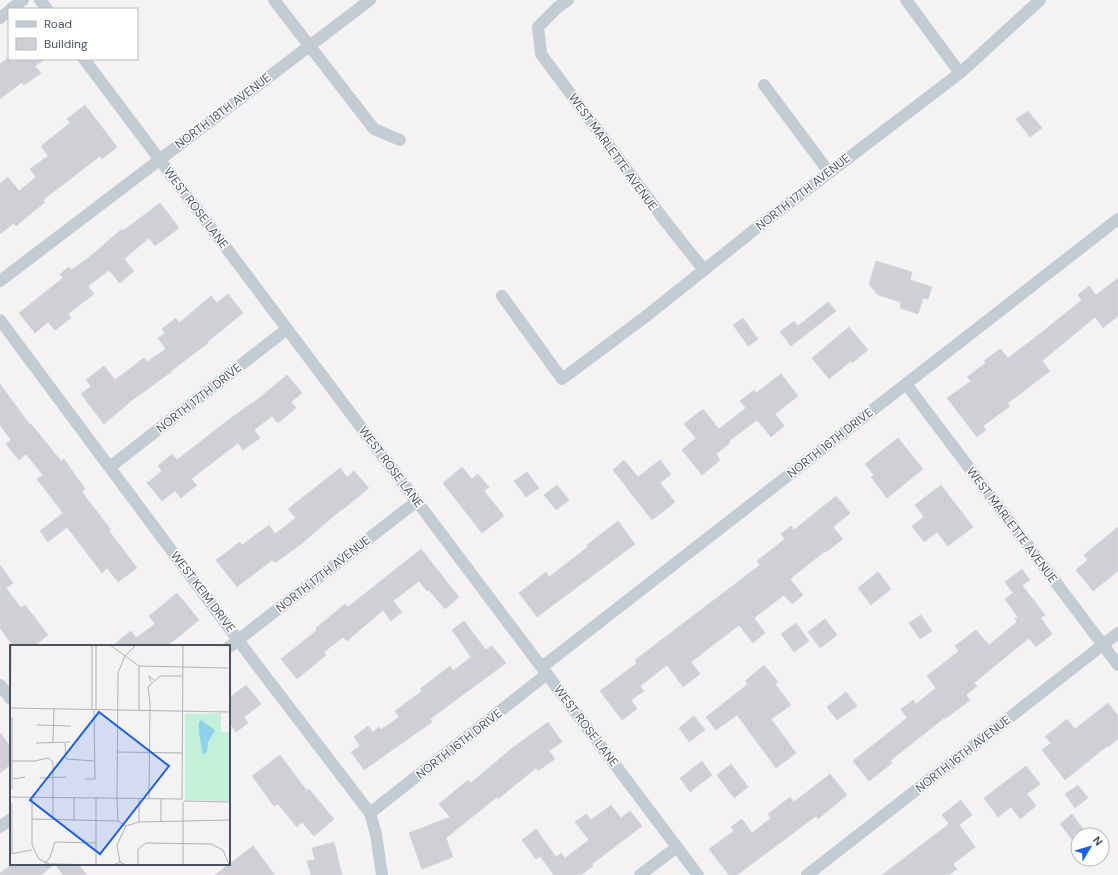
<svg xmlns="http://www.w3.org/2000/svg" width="1118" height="875" font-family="'DM Sans',sans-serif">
	<rect width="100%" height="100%" fill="#f4f2f2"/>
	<g fill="#ced0d6" stroke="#d6d7dd">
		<path d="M7,59H45L35,66L41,73L24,85L22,82L0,99V64Z"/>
		<path d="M85,105L117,147L102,159L100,156L43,200L45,202L16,226L14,223L0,234V184L8,177L19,191L36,177L30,169L48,156L41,146L70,123L67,119Z"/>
		<path d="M1028,111L1042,128L1030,137L1016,119Z"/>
		<path d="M160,203L179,228L155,246L149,238L124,259L134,271L120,283L109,270L88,286L94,294L68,314L71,318L55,330L48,322L35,333L19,313L63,278L60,274L69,267L71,270L87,259L122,229L123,231Z"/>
		<path d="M876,261L912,272L910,280L932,287L928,299L923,298L918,314L900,308L901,302L878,295L869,284Z"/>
		<path d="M1118,278V316L1103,328L1095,317L1042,361L1050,371L1008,403L1010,406L983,426L986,430L977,437L947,398L971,381L967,377L986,363L984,361L1000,349L1008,358L1037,336L1082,300L1078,295L1089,286L1096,295Z"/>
		<path d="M228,294L243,313L207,342L208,343L171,371V372L131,401L104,424L81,394L91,386L86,380L104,366L115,380L144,358L147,362L166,349L158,338L165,333L162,329L176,318L179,323L211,296L217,303Z"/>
		<path d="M828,302L836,311L791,346L780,332L794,321L798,326Z"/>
		<path d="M743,318L758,339L748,346L733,325Z"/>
		<path d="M849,327L868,350L852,363L851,361L829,379L812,358Z"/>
		<path d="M781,374L798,396L775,414L784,426L771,437L757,420L729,441L730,443L716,454L720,460L702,475L682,450L696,438L684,424L703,409L719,429L746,408L740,401L754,390L756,393Z"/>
		<path d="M287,375L302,393L291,402L296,408L278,423L272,416L254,430L260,438L243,450L238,443L191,479L197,485L181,498L175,491L162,501L147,483L162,471L158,466L172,454L177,460L223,424L253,402V403Z"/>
		<path d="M0,384L30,425L31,424L61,461L64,459L85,489L82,492L111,530L109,531L137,568L118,582L107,568L102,573L67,527L48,542L40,531L63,513L37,479L43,475L26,454L19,460L6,444L11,440L0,425Z"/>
		<path d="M898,438L923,469L887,498L871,477L874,475L865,464Z"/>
		<path d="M624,460L638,477L660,460L671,474L660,483L675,502L652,520L613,470Z"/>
		<path d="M462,467L472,479L478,474L489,487L484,491L504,516L482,533L443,483Z"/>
		<path d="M340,468L347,477L354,471L369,488L342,510V509L301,544L275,563L272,560L237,587L216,560L240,542L242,545L269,525L275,534L296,518L288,509Z"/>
		<path d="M527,472L539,488L526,497L514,481Z"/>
		<path d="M557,485L569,500L556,510L544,495Z"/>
		<path d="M941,485L973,527L948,546L937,532L924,542L912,526L924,517L915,505Z"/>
		<path d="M836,496L850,513L833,527L843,539L826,552L825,551L790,579L803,595L792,604L784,595L754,618L765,633L753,643L739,625L691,662L700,674L683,687L667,665L640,686L644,691L631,700L637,709L622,720L600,691L637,663L635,660L760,565L757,561L785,539L781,534L791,526L794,530Z"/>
		<path d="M618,521L635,544L537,617L519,593L546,572L549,577L588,547L587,545Z"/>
		<path d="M1118,527V571L1093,591L1076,570L1088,560L1084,555Z"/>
		<path d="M421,549L459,597L445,609L429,590L427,591L419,581L393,601L402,612L391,621L383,610L347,641L343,637L324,652L326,655L297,679L281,659L317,630L316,628L345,604L348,607Z"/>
		<path d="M0,565L13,583L6,588L21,608L25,605L48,635L34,646H13L0,628Z"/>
		<path d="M1022,569L1030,580L1022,585L1045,615L1041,618L1052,634L1036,647L1029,638L974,683L977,686L966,695L970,700L945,719L944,718L890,761L892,763L869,781L853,761L907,718L901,709L913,700L916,704L936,688L927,676L959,651L955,646L976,630L989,645L1017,622L1015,619L1018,617L1005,599L1013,593L1005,582Z"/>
		<path d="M878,572L891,589L871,605L858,588Z"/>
		<path d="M177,593L199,620L167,646H112L131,631L136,638L155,624L149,616Z"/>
		<path d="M921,615L932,631L920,639L909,623Z"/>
		<path d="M825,619L837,635L820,648L808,632Z"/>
		<path d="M464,621L486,650L492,646L506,663L430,719L432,722L364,770L351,752L360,746L354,737L368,726L373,732L379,727L381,730L399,717L395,711L422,691L420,689L450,666L453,671L471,657L452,630Z"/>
		<path d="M796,623L809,641L794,652L781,634Z"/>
		<path d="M764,665L778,682L775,684L791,705L771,719L796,753L776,768L737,715L716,730L706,717L748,684L745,681Z"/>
		<path d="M246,685L261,704L244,717L248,723L236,732L229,723V698Z"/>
		<path d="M846,692L857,706L837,720L827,707Z"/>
		<path d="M1108,703L1118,716V739L1108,747L1107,746L1065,780L1042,750L1051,743L1045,737L1067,719L1075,729Z"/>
		<path d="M694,716L705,730L689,742L679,728Z"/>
		<path d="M548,722L562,742L549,751L555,759L538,771L536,768L498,799L497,797L446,838L453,857L422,869L409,833L450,817L439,804L468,780L471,783L511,749Z"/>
		<path d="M0,733L11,747V764L0,773Z"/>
		<path d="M280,755L307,791L309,789L334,819L314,836L302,822L297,827L278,804L274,806L252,776Z"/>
		<path d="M702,761L712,775L690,792L680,778Z"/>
		<path d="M731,764L748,787L734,798L717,775Z"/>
		<path d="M1026,766L1040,784L1027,794L1036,806L1020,819L1011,807L998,817L984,798Z"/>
		<path d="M830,774L847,795L818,819L816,816L737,875H729L709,849L734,831L731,827L742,819L752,833L771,818L768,814L790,797L794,802Z"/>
		<path d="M1078,785L1088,798L1075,808L1065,794Z"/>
		<path d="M961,800L972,815L959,825L975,847L953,864L957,869L949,875H882L949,824L942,815Z"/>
		<path d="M611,805L621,818L630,811L642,826L592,864L593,866L581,875H554L540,856L536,859L522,840L536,829L556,857L561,853L565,858L589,840L575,822L586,814L591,820Z"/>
		<path d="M1072,814L1086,833L1083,835H1078V839L1074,842L1060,824Z"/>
		<path d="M334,842L342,875H311L307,861L315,860L312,848Z"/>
		<path d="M253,846L275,875H215Z"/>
		<path d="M13,864H78L87,875H63L55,864L41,875H0V873Z"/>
	</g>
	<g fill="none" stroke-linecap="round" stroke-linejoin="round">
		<g stroke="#c3cbd3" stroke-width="12">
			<path d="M40,0L47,9"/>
			<path d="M274,0L374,129L400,140"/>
			<path d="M568,0L558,7L538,27L541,54L665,221L704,270"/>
			<path d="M906,0L960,73"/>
			<path d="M11,9L23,0"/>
			<path d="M0,18L9,11"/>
			<path d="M84,59L698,875"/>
			<path d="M764,85L829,172"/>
			<path d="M0,281L370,0"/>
			<path d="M502,296L562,379L645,317L763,223L960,73L1040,0"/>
			<path d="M0,320L253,660L370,813L376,834L382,875"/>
			<path d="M906,384L1118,665"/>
			<path d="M110,467L287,329"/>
			<path d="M229,647L417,501"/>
			<path d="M542,667L1118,219"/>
			<path d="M0,685L11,699"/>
			<path d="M370,813L547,674"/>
			<path d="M0,827L11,819"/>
			<path d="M640,875L677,847"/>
			<path d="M807,875L1118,633"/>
		</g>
	</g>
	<g text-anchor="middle" stroke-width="3" stroke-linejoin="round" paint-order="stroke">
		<g font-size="12" fill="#495360" stroke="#fff">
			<text transform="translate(223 111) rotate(-37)" y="4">NORTH 18TH AVENUE</text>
			<text transform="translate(613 152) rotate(54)" y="4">WEST MARLETTE AVENUE</text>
			<text transform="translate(803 192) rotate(-38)" y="4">NORTH 17TH AVENUE</text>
			<text transform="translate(196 208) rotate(53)" y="4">WEST ROSE LANE</text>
			<text transform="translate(199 398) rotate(-38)" y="4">NORTH 17TH DRIVE</text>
			<text transform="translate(830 443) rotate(-38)" y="4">NORTH 16TH DRIVE</text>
			<text transform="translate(391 467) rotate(53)" y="4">WEST ROSE LANE</text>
			<text transform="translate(1012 525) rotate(53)" y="4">WEST MARLETTE AVENUE</text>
			<text transform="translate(323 574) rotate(-38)" y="4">NORTH 17TH AVENUE</text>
			<text transform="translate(203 592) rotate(53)" y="4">WEST KEIM DRIVE</text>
			<text transform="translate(586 726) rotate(53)" y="4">WEST ROSE LANE</text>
			<text transform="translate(459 744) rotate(-38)" y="4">NORTH 16TH DRIVE</text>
			<text transform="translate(963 754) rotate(-38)" y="4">NORTH 16TH AVENUE</text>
		</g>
	</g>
	<g transform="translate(10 645)">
		<rect width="220" height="220" fill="#f4f2f2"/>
		<path d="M211,68V87H219L220,92V156L175,155V69Z" fill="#c2f0d8"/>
		<path d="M191,75L205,85L198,97L197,107L193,110L189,88V77Z" fill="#8fd0ed"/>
		<path fill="none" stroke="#b0b2b8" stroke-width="1" d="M100,0L129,21L218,23M195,0L220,1M141,37L139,31L144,35M0,63L220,67M82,65V0M86,65V0M129,65V21M220,71V85M27,80L61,81M43,97L44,64M26,98L60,97M55,98L56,114L85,116M107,107L173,108M0,116H25L38,113L43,117V175M0,122L1,0M30,133L56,132M3,134L15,132M75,134H85L84,65M2,144V72M0,152L172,154M22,152V200L29,214L39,219L96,220M86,153V220M107,154L108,28L115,11L126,0M107,154L108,176M129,154V177M139,154L140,58L138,42L150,31H173M172,154L173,0M174,156L220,157M0,159H2V209M22,174L108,176L116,181M64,175V153M151,177V154M116,181L129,177L220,175M0,209L22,205M110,217L107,200L116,181M34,220L40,212L45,197L86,198M104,220L110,217L116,220M128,220V204L136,198L201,199L213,205L219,220M173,220V157"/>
		<path fill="#1a60e6" fill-opacity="0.15" stroke="#1a60e6" stroke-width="2" d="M89,67L159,121L90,209L20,155Z"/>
		<rect width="220" height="220" fill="none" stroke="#495360" stroke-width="2"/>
	</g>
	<rect x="8" y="8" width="130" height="52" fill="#ffffff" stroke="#b6babf"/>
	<rect x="16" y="21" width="20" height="6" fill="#c3cbd3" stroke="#b6babf"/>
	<text x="44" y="28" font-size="12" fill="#495360">Road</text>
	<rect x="16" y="38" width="20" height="12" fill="#ced0d6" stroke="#b6babf"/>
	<text x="44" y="48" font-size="12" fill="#495360">Building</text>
	<g transform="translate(1090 847) rotate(52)"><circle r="19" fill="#ffffff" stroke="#b6babf"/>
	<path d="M0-3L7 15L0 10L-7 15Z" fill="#1a60e6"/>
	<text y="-6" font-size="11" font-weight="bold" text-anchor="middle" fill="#495360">N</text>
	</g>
</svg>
